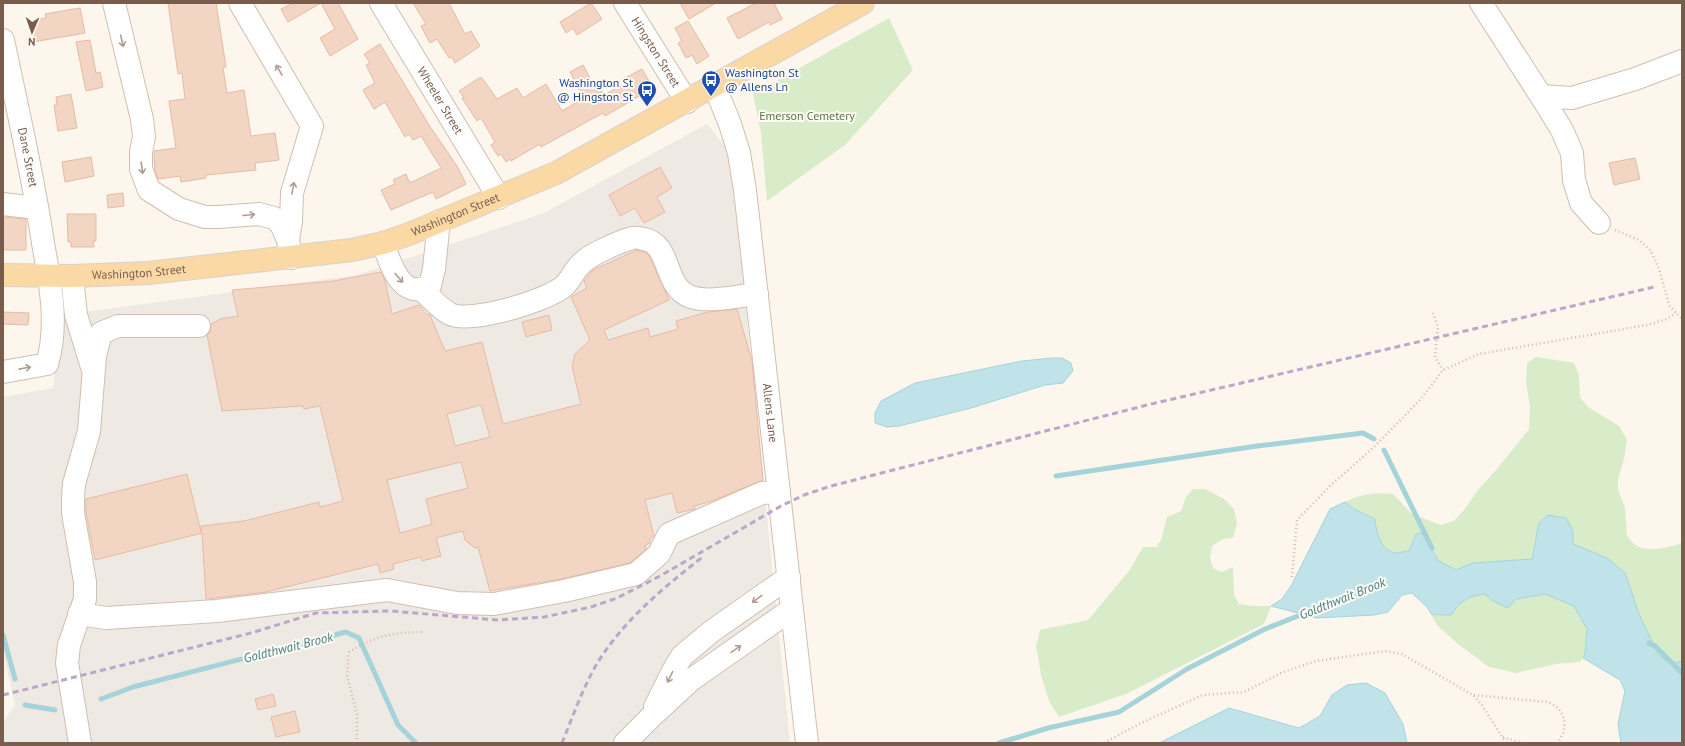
<svg xmlns="http://www.w3.org/2000/svg" width="1685" height="746" font-family="'PT Sans',sans-serif">
	<rect width="100%" height="100%" fill="#fdf6ec"/>
	<path fill="#efe9e4" d="M707,124L730,153L790,743H3V722L15,705L3,651V397L53,388L63,315L357,275L544,213Z"/>
	<g fill="#d8ecc9">
		<path d="M889,18L913,70L845,145L767,201L761,133L753,94Z"/>
		<path d="M1536,357L1574,363L1579,375L1580,397L1588,407L1619,426L1627,440L1624,459L1618,479V489L1625,508L1627,536C1630,539 1633,544 1637,546C1650,553 1669,547 1682,543V661L1672,664L1659,656L1639,614L1625,573L1573,544V531L1539,523L1532,559L1473,563L1456,570L1439,561L1431,545L1412,542L1409,551C1405,551 1400,553 1396,553C1380,551 1376,531 1375,519L1356,510L1345,502C1362,494 1375,492 1393,494L1412,514L1441,525L1454,521L1465,509L1478,490L1497,469L1529,429L1530,406L1526,382L1527,363Z"/>
		<path d="M1193,489H1205L1224,499L1234,509L1237,524L1233,538L1223,539L1212,546L1210,558L1213,568L1221,572L1233,567L1234,594L1239,604L1254,606H1271L1264,624L1126,694L1059,717L1049,701L1041,675L1036,646L1040,630L1088,620L1129,571L1143,547H1157L1162,537L1167,517L1181,511L1186,497Z"/>
		<path d="M1485,594L1493,601L1516,599L1545,594L1574,606L1587,629L1585,654L1580,662L1556,664L1516,673L1489,667L1458,644L1437,625L1432,616L1451,615C1459,601 1469,596 1485,594Z"/>
	</g>
	<g fill="#bfe3e8" stroke="#a5d3da">
		<path d="M1051,358H1062L1071,363L1073,371L1063,383L1045,385L971,408L899,426L887,427L875,423V413L881,401L915,383L1022,361Z"/>
		<path d="M1345,502L1356,510L1375,519C1376,531 1380,551 1396,553C1400,553 1405,551 1409,551L1416,534L1422,533L1439,561L1456,570L1473,563L1532,559L1539,523L1548,515L1566,518L1573,531V544L1607,558L1625,573L1639,614L1659,656L1672,664L1682,661V743H1621L1618,724L1625,691L1620,680L1583,658L1585,654L1587,629L1574,606L1545,594L1516,599L1508,608L1493,601L1485,594C1469,596 1459,601 1451,615H1432L1427,607L1412,593L1402,595L1388,612L1374,615L1317,618L1271,606L1282,599L1291,586L1330,509Z"/>
		<path d="M1366,683L1385,693L1403,724L1407,743H1159L1229,708L1299,728L1320,716L1332,695L1347,685Z"/>
	</g>
	<g fill="none" stroke-linecap="round" stroke-linejoin="round">
		<g stroke="#a5d3da" stroke-width="5">
			<path d="M1384,450L1432,548"/>
			<path d="M1056,476L1257,446L1363,433L1374,439"/>
			<path d="M3,635L15,679"/>
			<path d="M1649,643L1655,646L1682,673"/>
			<path d="M101,699L133,687L346,632L359,638L398,725L416,743"/>
			<path d="M25,705L55,710"/>
			<path d="M999,743L1048,728L1119,712L1187,669L1265,629L1308,612"/>
		</g>
	</g>
	<g fill="#f3d5c3" stroke="#e6bba3" fill-rule="evenodd">
		<path d="M168,3H216L226,67L223,68L227,93L244,90L251,136L275,133L279,160L255,163L256,170L206,175V178L181,182L180,176L158,179L155,171L154,151L176,148L169,101L185,99L182,73L178,74Z"/>
		<path d="M293,3H338L358,39L330,56L320,38L335,29L321,3L288,22L281,9Z"/>
		<path d="M413,3H449L465,34L471,31L480,46L455,63L452,57L449,58L437,39L430,43L421,26L426,24Z"/>
		<path d="M591,3L602,19L577,35L573,28L566,33L560,22Z"/>
		<path d="M680,3H716L689,19Z"/>
		<path d="M756,3H774L782,19L770,25L769,22L738,39L727,18Z"/>
		<path d="M80,8L85,33L33,42L30,27L35,26L34,20L46,18L45,14Z"/>
		<path d="M688,21L709,56L697,64L692,55L686,58L678,43L682,41L675,28Z"/>
		<path d="M90,40L96,73L100,72L103,87L86,91L76,42Z"/>
		<path d="M380,44L429,125L457,166L466,184L436,199L433,192L391,210L381,190L395,184L393,180L406,174L409,182H412L441,168L421,136L413,140L409,134L405,137L385,102L374,109L363,90L375,83L366,65L370,63L364,54Z"/>
		<path d="M583,65L598,93L602,91L604,95L627,82L625,78L642,69L653,88L605,116L603,113L541,147L540,144L511,161L510,159L506,162L501,154L498,156L491,145L495,142L481,118L477,121L462,98L464,97L459,91L479,78H482L497,99L517,88L523,98L546,84L562,111L584,98L570,72Z"/>
		<path d="M71,94L77,128L58,131L54,105H57L56,97Z"/>
		<path d="M91,157L94,176L65,182L62,162Z"/>
		<path d="M1635,158L1640,179L1614,185L1609,163Z"/>
		<path d="M660,167L672,188L657,197L665,212L644,223L635,208L620,216L609,195Z"/>
		<path d="M123,193L124,206L108,208L107,195Z"/>
		<path d="M67,214H96V241H93L94,247H71V242H68Z"/>
		<path d="M3,217L26,219V250H3Z"/>
		<path d="M637,250L646,253L649,256L669,300L604,330L608,340L648,328L650,337L678,329L676,321L708,312L737,309L752,361L763,480L712,501L694,506L695,509L677,513L672,493L645,500L654,536L650,539V543L645,545L646,549L630,563L561,579L490,591L478,547L475,548L465,540L463,531L436,538L441,556L422,561L421,557L393,564L394,569L380,573L378,564L266,592L206,599L202,533L95,560L86,512V499L187,474L201,532V526L244,521L319,502L320,507L343,501L320,406L304,409L303,406L222,411L207,335L210,332L211,324L220,319L238,316L232,290L334,281L381,272L385,280L392,314L419,305L426,314L430,315L445,351L482,342L503,424L581,404L572,366L575,354L590,340L571,297L587,288L584,281L593,270ZM481,405L490,437L455,446L447,414ZM461,462L468,488L426,499L432,524L400,533L387,480Z"/>
		<path d="M3,312L29,313L28,325L3,324Z"/>
		<path d="M549,315L552,330L526,337L522,322Z"/>
		<path d="M273,694L276,706L258,710L255,699Z"/>
		<path d="M295,711L300,732L276,737L271,717Z"/>
	</g>
	<g fill="none" stroke-linecap="round" stroke-linejoin="round">
		<g stroke="#d1beb0" stroke-width="24">
			<g id="minor">
				<path d="M114,3L142,119L144,137L141,152V169L149,190L179,209L205,217H218L259,214L274,218L281,224L288,240L291,258"/>
				<path d="M240,3L312,126L292,193L291,222L288,240"/>
				<path id="s1" d="M381,3L499,198"/>
				<path id="s2" d="M625,3L687,102"/>
				<path d="M1481,3L1541,96"/>
				<path id="s3" d="M3,40C17,107 33,175 43,243C50,283 59,324 47,364L3,372"/>
				<path id="s4" d="M715,87L730,124L739,153L745,190L807,743"/>
				<path d="M3,204L37,208"/>
				<path d="M1599,223L1581,203L1574,180L1572,153L1562,130L1541,96L1572,98L1635,79L1682,61"/>
				<path d="M383,243C390,264 402,302 430,285L434,269L439,221"/>
				<path d="M72,276L76,315L92,367"/>
				<path d="M422,290C430,297 439,308 450,314C470,324 547,301 564,286C571,280 574,270 581,264C590,254 619,242 632,238C635,237 640,238 644,239C672,244 663,288 691,297C710,303 737,296 757,294"/>
				<path d="M79,614L106,618L217,611L387,590L457,603L494,604L564,591L636,574L659,554L669,534L762,493L779,492"/>
				<path d="M655,707L673,671L682,656L712,631L789,577"/>
				<path d="M80,743L67,663L69,645L85,599V582L73,513V497L74,484L89,431L95,356L101,333L118,326H199"/>
				<path d="M625,743L651,717L691,680L792,609"/>
			</g>
		</g>
		<g stroke="#dad1cd" stroke-width="24">
			<g id="major">
				<path id="s5" d="M3,275L72,276L148,273L352,250L383,243L409,234L556,173L863,3"/>
			</g>
		</g>
		<g stroke="#d9b8a5" stroke-width="2.5" stroke-dasharray="1 3" stroke-linecap="butt">
			<path d="M1615,230L1639,240L1651,251L1659,269L1669,305L1682,319"/>
			<path d="M1433,313L1438,327L1435,357L1443,370"/>
			<path d="M1292,577L1297,520L1331,485L1374,447L1421,399L1443,370L1479,354L1647,325L1667,319L1676,313"/>
			<path d="M1474,695L1547,702C1566,708 1570,728 1557,743"/>
			<path d="M1503,737L1523,743"/>
			<path d="M357,743V715L347,675L349,652C375,636 393,632 424,632"/>
			<path d="M1104,743L1141,723L1203,695L1244,692L1283,672L1316,661L1385,651L1402,654L1473,695L1482,705L1506,743"/>
		</g>
		<use href="#minor" stroke="#fff" stroke-width="22"/>
		<use href="#major" stroke="#fbd9a5" stroke-width="22"/>
		<g stroke="#b9a8c9" stroke-width="3" stroke-dasharray="6 4" stroke-linecap="butt">
			<path d="M3,695L251,633L316,613L391,611L498,620L544,617L591,607L617,598L660,576L781,506L804,495L831,486L1147,405L1654,287"/>
			<path d="M562,743C573,716 583,687 598,662C625,619 664,587 704,556"/>
		</g>
	</g>
	<defs><path id="oneway-shaft" d="M-6 0H5M1.5-3L5.5 0L1.5 3" fill="none" stroke-width="1.6" stroke-linecap="round" stroke-linejoin="round"/></defs>
	<g stroke="#af9d94">
		<use href="#oneway-shaft" transform="translate(122 41) rotate(77)"/>
		<use href="#oneway-shaft" transform="translate(279 70) rotate(-121)"/>
		<use href="#oneway-shaft" transform="translate(142 168) rotate(82)"/>
		<use href="#oneway-shaft" transform="translate(293 188) rotate(-79)"/>
		<use href="#oneway-shaft" transform="translate(249 215) rotate(-5)"/>
		<use href="#oneway-shaft" transform="translate(399 278) rotate(49)"/>
		<use href="#oneway-shaft" transform="translate(25 368) rotate(-11)"/>
		<use href="#oneway-shaft" transform="translate(757 599) rotate(144)"/>
		<use href="#oneway-shaft" transform="translate(736 649) rotate(-35)"/>
		<use href="#oneway-shaft" transform="translate(670 677) rotate(116)"/>
	</g>
	<defs>
		<g id="bus-pin" transform="scale(1)"><path d="M0 17L-7.5 6A9.5 9.5 0 1 1 7.5 6Z" fill="#1a4fb4" stroke="#fffaf3"/><path d="M-5-6H5V4H4V6H2V4H-2V6H-4V4H-5ZM-3.5-4V0h7V-4ZM-3.5 1.2v1.5H-2V1.2ZM2 1.2v1.5H3.5V1.2Z" fill="#fff"/></g>
	</defs>
	<g fill-rule="evenodd">
		<use href="#bus-pin" x="711" y="80"/>
		<use href="#bus-pin" x="647" y="90"/>
	</g>
	<g text-anchor="middle" stroke-width="4" stroke-linejoin="round" paint-order="stroke">
		<g font-size="12" fill="#7a5c4d" stroke="#fffaf3">
			<text dy="4" stroke="none"><textPath href="#s2" startOffset="58">Hingston Street</textPath></text>
			<text dy="4" stroke="none"><textPath href="#s1" startOffset="114">Wheeler Street</textPath></text>
			<text dy="4" stroke="none"><textPath href="#s3" startOffset="120">Dane Street</textPath></text>
			<text dy="4" stroke="none"><textPath href="#s5" startOffset="460">Washington Street</textPath></text>
			<text dy="4" stroke="none"><textPath href="#s5" startOffset="136">Washington Street</textPath></text>
			<text dy="4" stroke="none"><textPath href="#s4" startOffset="332">Allens Lane</textPath></text>
		</g>
		<g font-size="12" fill="#164399" stroke="#fffaf3" text-anchor="start">
			<text x="725" y="77">Washington St<tspan x="725" dy="14">@ Allens Ln</tspan></text>
			<text x="633" y="87" text-anchor="end">Washington St<tspan x="633" dy="14">@ Hingston St</tspan></text>
		</g>
		<g font-size="12" fill="#537a41" stroke="#fffaf3">
			<text x="807" y="120">Emerson Cemetery</text>
		</g>
		<g font-size="13" font-style="italic" fill="#437c86" stroke="#fffaf3">
			<text transform="translate(1342 598) rotate(-22)" y="5">Goldthwait Brook</text>
			<text transform="translate(288 647) rotate(-14)" y="5">Goldthwait Brook</text>
		</g>
	</g>
	<rect width="1685" height="746" fill="none" stroke="#7a5c4d" stroke-width="8"/>
	<g transform="translate(32 32) rotate(182)" stroke="#fffaf3" stroke-width="3" paint-order="stroke">
	<path d="M0-3L7 15L0 10L-7 15Z" fill="#7a5c4d"/>
	<text y="-6" font-size="11" font-weight="bold" text-anchor="middle" fill="#7a5c4d">N</text>
	</g>
</svg>
